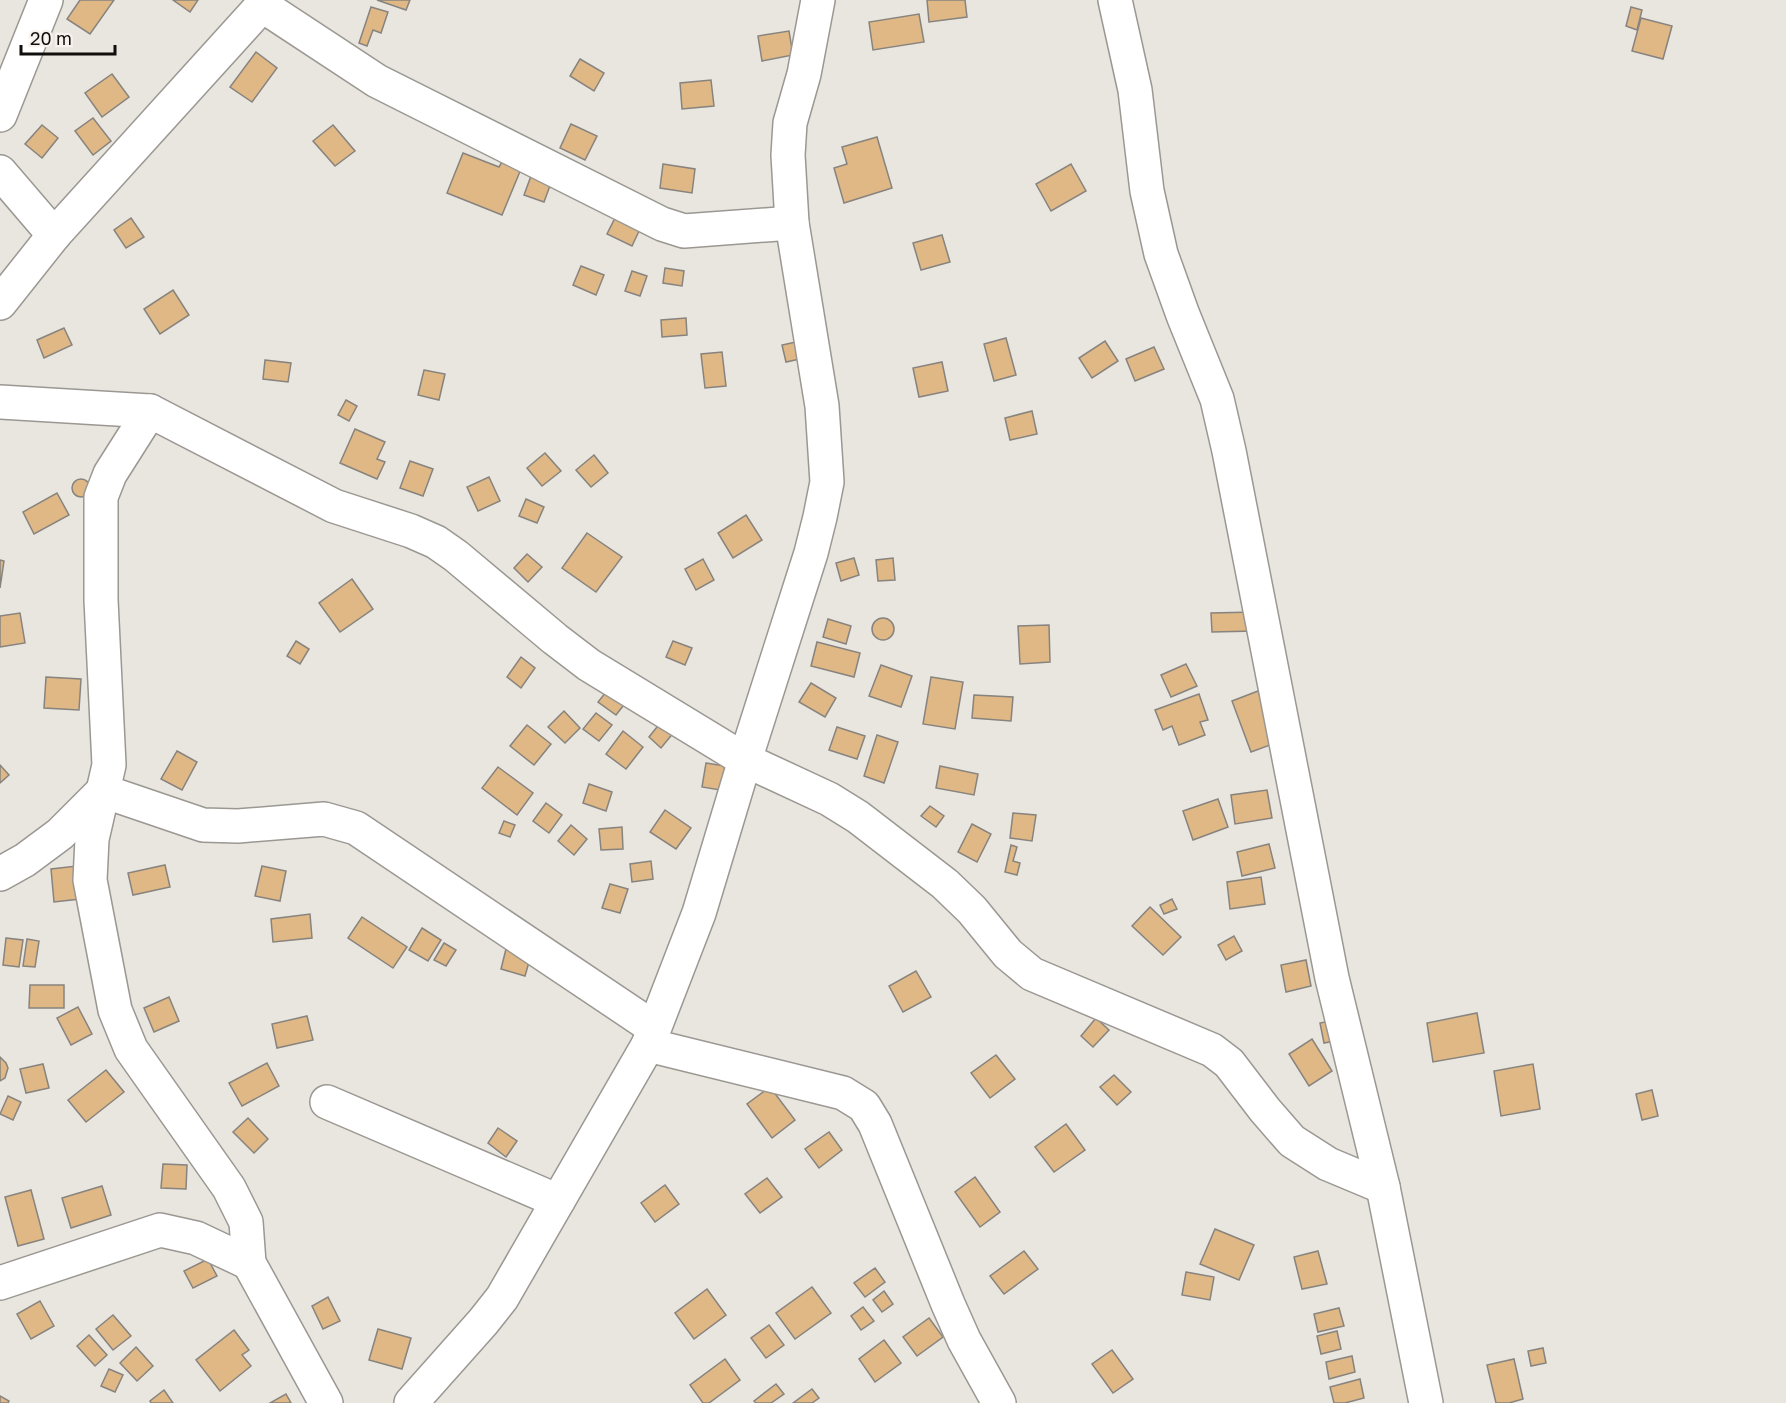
<svg xmlns="http://www.w3.org/2000/svg" width="1786" height="1403" font-family="'Golos Text',sans-serif">
	<rect width="100%" height="100%" fill="#e9e5df"/>
	<g fill="#dfb885" stroke="#87837e" stroke-width="1.5">
		<path d="M80,0H114L90,34L67,19Z"/>
		<path d="M173,0H198L190,12Z"/>
		<path d="M377,0H410L406,10Z"/>
		<path d="M927,0H965L967,17L929,22Z"/>
		<path d="M371,7L388,12L381,33L373,30L367,46L359,43Z"/>
		<path d="M1631,7L1642,10L1637,30L1626,26Z"/>
		<path d="M919,14L924,42L873,50L869,22Z"/>
		<path d="M1641,18L1672,26L1663,59L1632,51Z"/>
		<path d="M789,31L793,55L762,61L758,36Z"/>
		<path d="M256,52L277,68L252,102L230,87Z"/>
		<path d="M580,59L604,73L594,91L570,76Z"/>
		<path d="M112,74L129,97L102,117L85,93Z"/>
		<path d="M711,80L714,106L682,109L680,83Z"/>
		<path d="M93,118L111,141L93,155L75,131Z"/>
		<path d="M571,124L597,136L585,160L560,148Z"/>
		<path d="M42,125L58,138L42,158L25,144Z"/>
		<path d="M333,125L355,151L335,166L313,141Z"/>
		<path d="M877,137L892,188L844,203L834,168L847,164L842,147Z"/>
		<path d="M463,153L499,167L502,162L521,169L502,215L447,193Z"/>
		<path d="M663,164L695,169L692,193L660,188Z"/>
		<path d="M1071,164L1086,191L1051,211L1036,184Z"/>
		<path d="M531,176L551,183L544,202L524,195Z"/>
		<path d="M131,218L144,237L126,248L114,230Z"/>
		<path d="M615,218L640,229L632,246L607,234Z"/>
		<path d="M942,235L950,262L921,270L913,243Z"/>
		<path d="M581,266L604,275L596,295L573,285Z"/>
		<path d="M665,268L684,271L682,286L663,283Z"/>
		<path d="M632,271L647,276L640,296L625,291Z"/>
		<path d="M173,290L189,315L160,334L144,309Z"/>
		<path d="M686,318L687,335L662,337L661,320Z"/>
		<path d="M64,328L72,345L44,358L37,340Z"/>
		<path d="M1006,338L1016,375L994,381L984,344Z"/>
		<path d="M805,340L809,357L786,362L782,345Z"/>
		<path d="M1105,341L1118,361L1092,378L1079,358Z"/>
		<path d="M1154,347L1164,369L1135,381L1126,359Z"/>
		<path d="M722,352L726,386L705,388L701,354Z"/>
		<path d="M265,360L291,363L288,382L263,379Z"/>
		<path d="M942,362L948,391L919,397L913,368Z"/>
		<path d="M424,370L445,374L439,400L418,395Z"/>
		<path d="M346,400L357,406L349,421L338,415Z"/>
		<path d="M1032,411L1037,434L1010,440L1005,418Z"/>
		<path d="M355,429L385,442L377,459L385,462L377,479L340,463Z"/>
		<path d="M545,453L561,471L542,486L527,468Z"/>
		<path d="M594,455L608,473L591,487L576,470Z"/>
		<path d="M410,461L433,469L423,496L400,488Z"/>
		<path d="M489,477L500,501L478,511L467,487Z"/>
		<circle cx="81" cy="488" r="9"/>
		<path d="M57,493L69,515L34,534L23,512Z"/>
		<path d="M526,499L544,507L537,523L519,516Z"/>
		<path d="M746,515L762,540L733,558L718,533Z"/>
		<path d="M587,533L622,557L596,592L562,568Z"/>
		<path d="M527,554L542,567L528,582L514,568Z"/>
		<path d="M854,558L859,575L841,581L836,563Z"/>
		<path d="M893,558L895,580L878,581L876,560Z"/>
		<path d="M703,559L714,580L696,590L685,569Z"/>
		<path d="M0,560L4,561L0,588Z"/>
		<path d="M352,579L373,609L340,632L319,603Z"/>
		<path d="M1254,612L1255,631L1212,632L1211,613Z"/>
		<path d="M20,613L25,643L0,647V616Z"/>
		<circle cx="883" cy="629" r="11"/>
		<path d="M828,619L851,626L846,644L823,637Z"/>
		<path d="M1049,625L1050,662L1020,664L1018,626Z"/>
		<path d="M296,641L309,649L300,664L287,656Z"/>
		<path d="M673,641L692,648L685,665L666,657Z"/>
		<path d="M817,642L860,653L854,677L811,666Z"/>
		<path d="M521,657L535,668L521,688L507,677Z"/>
		<path d="M1186,664L1197,686L1171,697L1161,675Z"/>
		<path d="M881,665L912,676L901,707L869,696Z"/>
		<path d="M46,677L81,679L79,710L44,708Z"/>
		<path d="M931,677L963,682L955,729L923,724Z"/>
		<path d="M811,683L836,698L825,717L799,702Z"/>
		<path d="M610,687L627,701L616,715L598,702Z"/>
		<path d="M1258,691L1278,742L1251,752L1232,701Z"/>
		<path d="M1199,694L1208,720L1200,722L1205,735L1179,745L1172,726L1163,730L1155,710Z"/>
		<path d="M974,695L1013,697L1011,721L972,718Z"/>
		<path d="M564,711L580,728L565,743L548,727Z"/>
		<path d="M596,713L612,725L599,741L583,729Z"/>
		<path d="M661,722L674,732L661,748L649,737Z"/>
		<path d="M527,725L551,744L534,765L510,746Z"/>
		<path d="M837,727L865,736L857,759L829,750Z"/>
		<path d="M623,731L643,747L626,769L606,754Z"/>
		<path d="M877,735L898,742L884,783L864,776Z"/>
		<path d="M177,751L197,762L182,790L161,779Z"/>
		<path d="M706,763L725,766L720,790L702,787Z"/>
		<path d="M0,765L9,775L0,783Z"/>
		<path d="M940,766L978,774L974,795L936,788Z"/>
		<path d="M498,767L533,793L517,815L482,788Z"/>
		<path d="M589,784L612,792L606,811L583,803Z"/>
		<path d="M1267,790L1272,818L1235,824L1231,795Z"/>
		<path d="M1218,799L1228,827L1193,840L1183,811Z"/>
		<path d="M546,803L562,815L549,833L533,821Z"/>
		<path d="M930,806L944,816L936,827L921,816Z"/>
		<path d="M665,810L691,828L676,849L650,832Z"/>
		<path d="M1013,813L1036,815L1032,841L1010,838Z"/>
		<path d="M504,821L515,825L510,837L499,833Z"/>
		<path d="M972,824L991,834L977,862L958,852Z"/>
		<path d="M571,825L587,839L574,855L558,841Z"/>
		<path d="M622,827L623,849L601,850L599,829Z"/>
		<path d="M1269,844L1275,868L1242,876L1237,852Z"/>
		<path d="M1011,845L1017,847L1013,861L1020,863L1017,875L1005,872Z"/>
		<path d="M651,861L653,879L632,882L630,864Z"/>
		<path d="M165,865L170,887L133,895L128,873Z"/>
		<path d="M77,866L80,899L54,902L51,869Z"/>
		<path d="M262,866L286,871L280,901L255,896Z"/>
		<path d="M1261,877L1265,904L1230,909L1227,882Z"/>
		<path d="M610,884L628,889L620,913L602,908Z"/>
		<path d="M1172,899L1177,909L1164,914L1160,905Z"/>
		<path d="M1150,907L1181,937L1163,955L1132,926Z"/>
		<path d="M310,914L312,938L273,942L271,919Z"/>
		<path d="M362,917L407,947L393,968L348,938Z"/>
		<path d="M422,928L441,940L428,961L409,950Z"/>
		<path d="M1234,936L1242,951L1226,960L1218,945Z"/>
		<path d="M6,938L23,940L19,967L3,965Z"/>
		<path d="M27,939L39,941L35,967L23,966Z"/>
		<path d="M444,943L456,950L446,966L434,960Z"/>
		<path d="M506,949L531,955L525,976L501,969Z"/>
		<path d="M1306,960L1311,986L1286,992L1281,965Z"/>
		<path d="M916,971L931,997L903,1012L889,986Z"/>
		<path d="M30,985H64V1008H29Z"/>
		<path d="M169,997L179,1021L154,1032L144,1008Z"/>
		<path d="M78,1007L92,1034L71,1045L57,1018Z"/>
		<path d="M1477,1013L1484,1053L1433,1062L1427,1023Z"/>
		<path d="M307,1016L313,1040L277,1048L272,1024Z"/>
		<path d="M1096,1018L1109,1030L1093,1047L1081,1036Z"/>
		<path d="M1340,1019L1344,1039L1324,1043L1320,1023Z"/>
		<path d="M1312,1039L1332,1071L1309,1086L1289,1054Z"/>
		<path d="M996,1055L1015,1079L990,1098L971,1073Z"/>
		<path d="M0,1057L6,1063L8,1068L5,1078L0,1081Z"/>
		<path d="M267,1063L279,1086L242,1106L229,1083Z"/>
		<path d="M43,1064L49,1088L26,1093L20,1069Z"/>
		<path d="M1533,1064L1540,1109L1501,1116L1494,1071Z"/>
		<path d="M106,1070L124,1092L86,1122L68,1100Z"/>
		<path d="M1114,1075L1131,1092L1117,1105L1100,1087Z"/>
		<path d="M770,1087L795,1120L772,1138L747,1104Z"/>
		<path d="M1652,1090L1658,1116L1642,1120L1636,1094Z"/>
		<path d="M8,1096L21,1102L13,1120L0,1114Z"/>
		<path d="M248,1118L268,1139L254,1153L233,1132Z"/>
		<path d="M1066,1124L1085,1150L1054,1172L1035,1147Z"/>
		<path d="M498,1128L517,1141L506,1157L488,1143Z"/>
		<path d="M829,1132L842,1150L819,1168L805,1149Z"/>
		<path d="M163,1164L187,1165L186,1189L161,1188Z"/>
		<path d="M975,1177L1000,1212L980,1227L955,1192Z"/>
		<path d="M767,1178L782,1197L760,1213L745,1194Z"/>
		<path d="M665,1185L679,1204L655,1222L641,1203Z"/>
		<path d="M102,1186L111,1215L71,1228L62,1198Z"/>
		<path d="M31,1190L44,1239L18,1246L5,1197Z"/>
		<path d="M1215,1229L1254,1245L1239,1280L1200,1264Z"/>
		<path d="M1024,1251L1038,1269L1004,1294L990,1276Z"/>
		<path d="M1318,1251L1327,1284L1302,1289L1294,1257Z"/>
		<path d="M208,1259L217,1276L193,1288L184,1271Z"/>
		<path d="M875,1268L885,1282L865,1297L854,1283Z"/>
		<path d="M1186,1272L1214,1277L1210,1300L1182,1295Z"/>
		<path d="M812,1287L831,1313L795,1339L776,1313Z"/>
		<path d="M707,1289L726,1315L694,1339L675,1313Z"/>
		<path d="M884,1291L893,1304L882,1312L873,1300Z"/>
		<path d="M328,1297L340,1321L323,1329L312,1306Z"/>
		<path d="M40,1301L54,1326L31,1339L17,1314Z"/>
		<path d="M863,1307L874,1321L861,1330L851,1316Z"/>
		<path d="M1339,1308L1344,1326L1318,1332L1314,1314Z"/>
		<path d="M113,1315L131,1336L113,1350L96,1329Z"/>
		<path d="M929,1318L943,1337L917,1356L903,1337Z"/>
		<path d="M769,1325L784,1345L766,1358L751,1338Z"/>
		<path d="M378,1329L411,1338L402,1369L369,1360Z"/>
		<path d="M234,1330L249,1350L242,1355L251,1366L220,1391L196,1360Z"/>
		<path d="M1337,1331L1341,1349L1321,1354L1317,1336Z"/>
		<path d="M89,1335L107,1355L95,1366L77,1346Z"/>
		<path d="M884,1340L901,1363L875,1382L859,1359Z"/>
		<path d="M136,1347L153,1366L137,1381L120,1363Z"/>
		<path d="M1543,1348L1546,1363L1531,1366L1528,1351Z"/>
		<path d="M1112,1350L1133,1379L1113,1393L1092,1364Z"/>
		<path d="M1352,1356L1355,1372L1329,1379L1326,1362Z"/>
		<path d="M725,1359L740,1380L709,1403H703L690,1385Z"/>
		<path d="M1514,1359L1523,1399L1509,1403H1496L1487,1365Z"/>
		<path d="M109,1369L123,1375L115,1392L101,1386Z"/>
		<path d="M1360,1379L1364,1398L1345,1403H1334L1330,1387Z"/>
		<path d="M776,1384L784,1394L771,1403H756L754,1401Z"/>
		<path d="M812,1389L819,1398L812,1403H793Z"/>
		<path d="M164,1390L173,1403H151L150,1401Z"/>
		<path d="M286,1394L291,1403H270Z"/>
		<path d="M0,1396L9,1401L8,1403H0Z"/>
	</g>
	<g fill="none" stroke-linecap="round" stroke-linejoin="round">
		<g stroke="#9b9792" stroke-width="36">
			<g id="minor">
				<path d="M1115,0L1135,90L1147,191L1161,254L1183,315L1217,399L1229,451L1332,978L1383,1187L1426,1403"/>
				<path d="M263,6L377,81L662,224L684,231L792,223"/>
				<path d="M0,115L46,0"/>
				<path d="M0,172L54,235"/>
				<path d="M0,303L54,235L267,0"/>
				<path d="M0,402L150,411L334,506L411,531L436,542L456,556L555,639L589,665L745,760L829,799L858,817L945,884L972,910L1008,954L1032,974L1212,1050L1229,1063L1265,1110L1292,1141L1328,1164L1383,1187"/>
				<path d="M150,411L110,474L101,497V600L109,765L92,839L90,880L115,1010L131,1049L229,1188L246,1222L249,1263L326,1403"/>
				<path d="M103,791L203,825L238,826L324,819L356,828L654,1028"/>
				<path d="M0,874L25,860L60,834L103,791"/>
				<path d="M648,1045L843,1093L864,1106L875,1124L948,1304L964,1340L999,1403"/>
				<path d="M327,1102L558,1201"/>
				<path d="M0,1283L160,1230L196,1238L249,1263"/>
				<path d="M411,1403L483,1322L502,1298L648,1045L699,913L745,760L811,553L820,517L827,482L822,406L792,223L788,155L790,123L804,74L818,0"/>
			</g>
		</g>
		<use href="#minor" stroke="#fff" stroke-width="33"/>
	</g>
	<path d="M21 45v9h94v-9" fill="none" stroke="#110f0d" stroke-width="3"/>
	<text x="30" y="45" font-size="18" fill="#110f0d" stroke="#f7f2ed" stroke-width="4.5" paint-order="stroke">20 m</text>
</svg>
